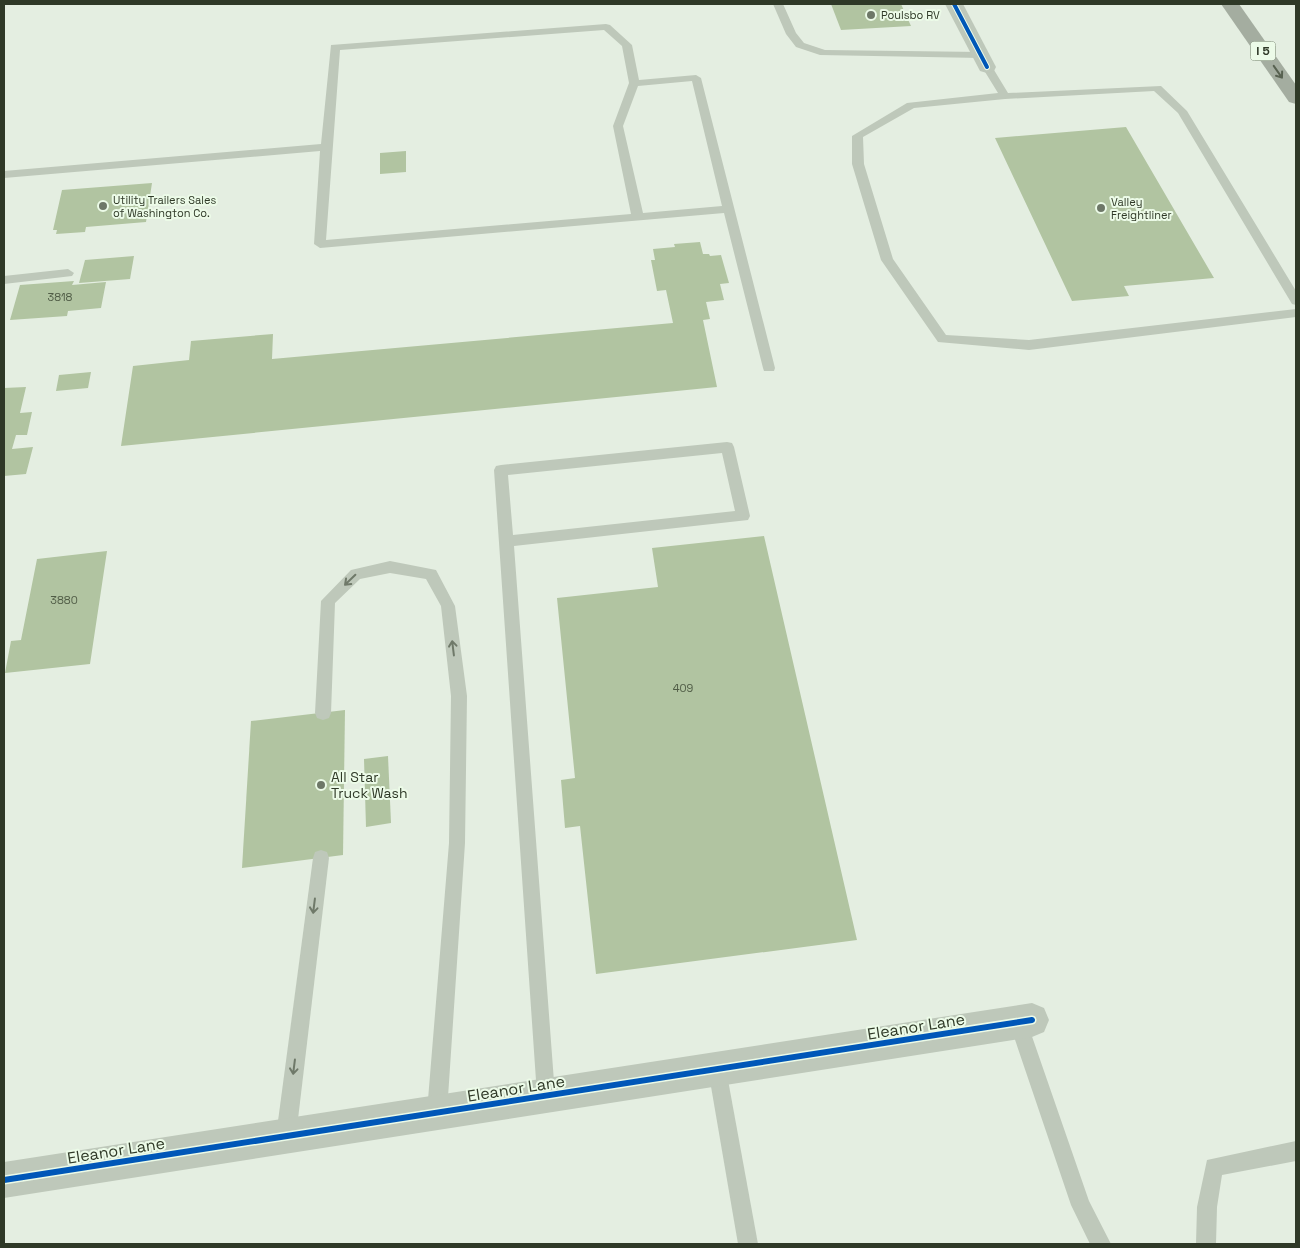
<svg xmlns="http://www.w3.org/2000/svg" width="1300" height="1248" font-family="'Space Grotesk',sans-serif">
	<rect width="100%" height="100%" fill="#e4eee1"/>
	<g fill="#b1c4a1">
		<path d="M831,4H901L911,26L841,30Z"/>
		<path d="M1126,127L1214,278L1124,286L1129,296L1072,301L995,138Z"/>
		<path d="M406,151V172L380,174V153Z"/>
		<path d="M152,183L146,222L86,227L85,232L56,234L57,230H53L62,190Z"/>
		<path d="M700,242L703,254H709L710,256L721,255L729,283L720,284L724,300L706,302L710,319L703,320L717,387L121,446L133,366L189,360L191,341L273,334L272,359L673,323L666,290L657,291L651,260H655L653,249L675,247L674,244Z"/>
		<path d="M134,256L130,279L79,283L85,260Z"/>
		<path d="M74,281L72,285L106,282L101,308L68,311L67,316L10,320L20,285Z"/>
		<path d="M91,372L88,388L56,391L59,375Z"/>
		<path d="M26,387L20,413L32,412L27,435H16L12,449L33,447L26,474L4,476V388Z"/>
		<path d="M764,536L857,940L596,974L580,826L565,828L561,780L575,778L557,598L658,587L652,548Z"/>
		<path d="M107,551L90,664L5,673L11,641L21,640L37,559Z"/>
		<path d="M345,710L343,855L242,868L251,721Z"/>
		<path d="M388,756L391,823L366,827L364,759Z"/>
	</g>
	<g fill="none" stroke-linecap="round" stroke-linejoin="round">
		<g fill="#bec8ba" fill-rule="evenodd">
			<path d="M773,4H783L796,33L804,43L825,50L981,52L986,55L981,58L820,55L796,47L786,34Z"/>
			<path d="M606,24L610,25L632,45L639,80L696,75L701,78L775,368L774,371H764L763,368L724,213L320,248L314,244L320,151L4,178V171L321,144L331,45ZM604,30L622,46L629,83L613,126L631,214L326,240L340,50ZM692,81L722,206L643,213L623,126L638,86Z"/>
			<path d="M987,64L991,65L1008,93L1161,86L1187,111L1296,291V305L1292,304L1178,113L1154,91L1005,99L914,108L863,137L864,164L893,259L946,335L1029,340L1296,309V317L1029,350L938,342L881,260L852,164V136L907,103L998,93L982,67Z"/>
			<path d="M68,269L74,273L72,276L4,284V276Z"/>
			<path d="M727,442L732,443L734,447L750,516L748,520L514,546L555,1095L553,1102L546,1104L539,1102L537,1095L494,470L496,466L501,465ZM722,453L735,511L513,535L508,475Z"/>
			<path d="M390,561L436,570L455,606L467,696L465,843L447,1112L444,1119L437,1122L430,1119L427,1112L449,843L451,696L441,606L426,579L390,573L360,579L335,603L331,713L329,718L323,720L317,718L315,713L321,601L351,570Z"/>
			<path d="M321,850L327,852L329,858L296,1136L293,1143L286,1146L279,1143L276,1136L313,858L315,852Z"/>
			<path d="M1018,1013L1024,1016L1027,1022L1089,1201L1111,1244H1090L1071,1205L1009,1022L1012,1016Z"/>
			<path d="M717,1060L724,1062L726,1069L758,1244H738L708,1069L710,1062Z"/>
			<path d="M1296,1141V1161L1222,1175L1217,1207L1216,1244H1196L1197,1207L1207,1160Z"/>
		</g>
		<g fill="#bec8ba" fill-rule="evenodd">
			<path d="M945,4H963L996,67L994,71L987,73L980,71Z"/>
			<path d="M1032,1003L1044,1008L1049,1020L1044,1032L1032,1037L4,1198V1162Z"/>
		</g>
		<path fill="#a4ada0" fill-rule="evenodd" d="M1221,4H1239L1296,85V104L1289,102Z"/>
		<g stroke="#ecfbe8" stroke-width="6">
			<path id="cycleway-far1" d="M954,4L987,67"/>
		</g>
		<g stroke="#ecfbe8" stroke-width="9">
			<path id="cycleway" d="M4,1180L1032,1020"/>
		</g>
		<use href="#cycleway-far1" stroke="#0057b8" stroke-width="4"/>
		<use href="#cycleway" stroke="#0057b8" stroke-width="6"/>
	</g>
	<defs><path id="oneway-shaft" d="M-6 0H5M1.5-3L5.5 0L1.5 3" fill="none" stroke-width="1.6" stroke-linecap="round" stroke-linejoin="round" transform="scale(1.25)"/></defs>
	<use stroke="#586251" href="#oneway-shaft" transform="translate(1278 72) rotate(55)"/>
	<g stroke="#6f7969">
		<use href="#oneway-shaft" transform="translate(350 580) rotate(136)"/>
		<use href="#oneway-shaft" transform="translate(453 648) rotate(-97)"/>
		<use href="#oneway-shaft" transform="translate(314 906) rotate(97)"/>
		<use href="#oneway-shaft" transform="translate(294 1067) rotate(97)"/>
	</g>
	<g fill="#6e7868" stroke="#ecfbe8" stroke-width="2">
		<circle cx="871" cy="15" r="5"/>
		<circle cx="103" cy="206" r="5"/>
		<circle cx="1101" cy="208" r="5"/>
		<circle cx="321" cy="785" r="5"/>
	</g>
	<g text-anchor="middle" stroke-width="4" stroke-linejoin="round" paint-order="stroke">
		<g font-size="11" fill="#2f3927" stroke="#ecfbe8" text-anchor="start">
			<text x="881" y="19">Poulsbo RV</text>
			<text x="113" y="204">Utility Trailers Sales<tspan x="113" dy="13">of Washington Co.</tspan></text>
			<text x="1111" y="206">Valley<tspan x="1111" dy="13">Freightliner</tspan></text>
		</g>
		<g font-size="11" fill="#505c46">
			<text x="60" y="301">3818</text>
			<text x="64" y="604">3880</text>
			<text x="683" y="692">409</text>
		</g>
		<rect fill="#ecfbe8" stroke="#687361" stroke-width="1" x="1250.5" y="41.5" width="25" height="19" rx="4"/>
		<g font-size="12" font-weight="bold" fill="#2f3927">
			<text x="1263" y="55">I 5</text>
		</g>
		<g font-size="14" fill="#2f3927" stroke="#ecfbe8" text-anchor="start">
			<text x="331" y="782">All Star<tspan x="331" dy="16">Truck Wash</tspan></text>
		</g>
		<g font-size="16" fill="#2f3927" stroke="#ecfbe8">
			<text transform="translate(916 1026) rotate(-9)" y="6">Eleanor Lane</text>
			<text transform="translate(516 1088) rotate(-9)" y="6">Eleanor Lane</text>
			<text transform="translate(116 1150) rotate(-9)" y="6">Eleanor Lane</text>
		</g>
	</g>
	<rect width="1300" height="1248" fill="none" stroke="#2f3927" stroke-width="10"/>
</svg>
